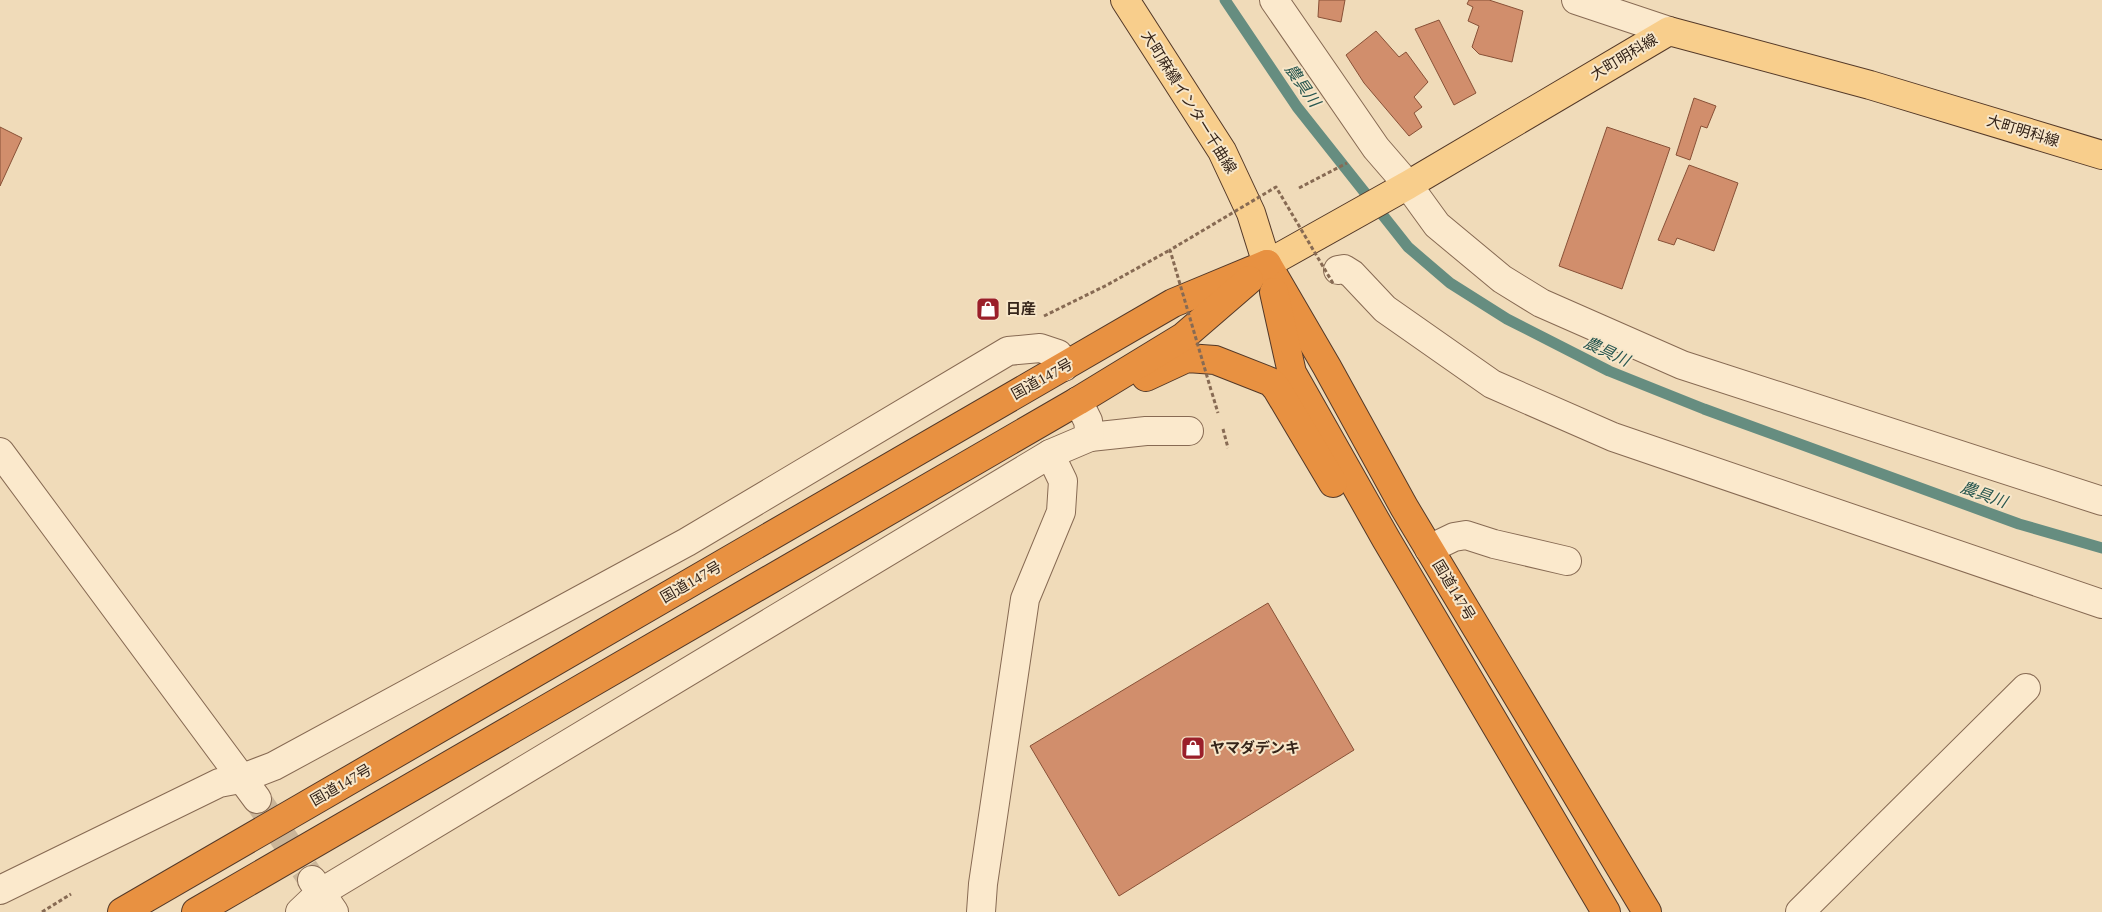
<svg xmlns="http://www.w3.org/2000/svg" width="2102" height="912" font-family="'Times New Roman','Noto Sans JP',serif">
	<rect width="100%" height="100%" fill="#f0dbb9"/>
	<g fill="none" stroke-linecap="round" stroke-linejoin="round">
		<path stroke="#668d80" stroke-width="11" d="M1225,0L1297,107L1408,247L1450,283L1507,319L1609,371L1704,409L2019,524L2102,548"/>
	</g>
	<g fill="#d18e6c" stroke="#885137">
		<path d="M1319,0H1345L1341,22L1318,17Z"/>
		<path d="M1469,0H1489L1523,11L1512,62L1479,54L1472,47L1479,26L1468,21L1473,7L1467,4Z"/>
		<path d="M1439,20L1476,93L1454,105L1415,29Z"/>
		<path d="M1376,31L1399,57L1406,52L1428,82L1414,97L1422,107L1414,113L1422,127L1409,136L1364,83L1346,55Z"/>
		<path d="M1694,98L1716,106L1707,128L1701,126L1690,160L1676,155Z"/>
		<path d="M0,127L22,138L0,186Z"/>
		<path d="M1607,127L1670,148L1622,289L1559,266Z"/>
		<path d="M1689,165L1738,183L1714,251L1677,238L1674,245L1658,240Z"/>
		<path d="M1268,603L1354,750L1119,896L1030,746Z"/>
	</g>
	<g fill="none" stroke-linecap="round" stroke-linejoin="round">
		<path stroke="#cbb699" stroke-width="28" stroke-dasharray="28 14" stroke-linecap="butt" d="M257,799L312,880"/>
		<g stroke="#876a53" stroke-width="30">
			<g id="minor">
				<path d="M1274,0L1376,148L1408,185L1437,225L1502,279L1541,303L1682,365L2102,501"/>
				<path d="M1576,0L1669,31"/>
				<path d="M1338,270L1344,269L1352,274L1385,309L1492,384L1613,437L2102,604"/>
				<path d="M1090,437L1146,431H1189"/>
				<path d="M0,452L257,799"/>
				<path d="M1429,549L1454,537L1466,535L1494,544L1567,561"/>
				<path d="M312,880L334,912"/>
				<path d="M0,890L219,783L240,779L274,766L687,542L1008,351L1040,348L1058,354L1064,367"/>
				<path d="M300,912L320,893L1050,454L1090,437L1088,421L1078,401"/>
				<path d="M981,912L983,884L1025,599L1061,512L1063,481L1050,454"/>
				<path d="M1800,912L2026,688"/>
			</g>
		</g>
		<g stroke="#543928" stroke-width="30">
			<path id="major" d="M1125,0L1222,151L1251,213L1267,264L1408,185L1669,31L1870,85L2102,155"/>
		</g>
		<g stroke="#543928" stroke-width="30">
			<g id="highway">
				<path d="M1267,264L1327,367L1404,507L1647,912"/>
				<path d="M1274,292L1292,373L1386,539L1606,912"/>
				<path d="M1146,377L1187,358L1215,360L1271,382L1277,389L1333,483"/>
				<path d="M122,912L1173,303L1267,264"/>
				<path d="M196,912L1078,401L1183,337L1249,280"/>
			</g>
		</g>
		<g stroke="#876a53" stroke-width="3" stroke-dasharray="4 2.5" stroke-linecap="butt">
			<path d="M1299,188L1347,163"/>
			<path d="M1044,316L1107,285L1170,250"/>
			<path d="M1212,393L1218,413"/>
			<path d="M1223,429L1228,448"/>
			<path d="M42,912L71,894"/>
		</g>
		<use href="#minor" stroke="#fbe9cc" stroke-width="28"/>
		<use href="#major" stroke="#f8ce8c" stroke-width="28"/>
		<use href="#highway" stroke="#e89141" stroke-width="28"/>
		<path stroke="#876a53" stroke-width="3" stroke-dasharray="4 2.5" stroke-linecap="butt" d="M1211,390L1170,250L1276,187L1334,285"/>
	</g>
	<defs>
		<g id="shop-square" transform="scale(1.25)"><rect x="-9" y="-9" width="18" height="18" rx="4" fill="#9a1f2a" stroke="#f7e6c9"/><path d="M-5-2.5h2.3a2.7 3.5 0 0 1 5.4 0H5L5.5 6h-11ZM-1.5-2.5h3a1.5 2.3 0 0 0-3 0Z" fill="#fff"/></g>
	</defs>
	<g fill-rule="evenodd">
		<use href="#shop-square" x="988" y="309"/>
		<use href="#shop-square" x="1193" y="748"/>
	</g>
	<g text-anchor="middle" stroke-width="4" stroke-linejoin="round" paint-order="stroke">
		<g font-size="15" fill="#352419" stroke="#f7e6c9">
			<text transform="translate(1624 57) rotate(-31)" y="5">大町明科線</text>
			<text transform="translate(1189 102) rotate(58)" y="5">大町麻績インター千曲線</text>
			<text transform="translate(2023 131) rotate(17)" y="5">大町明科線</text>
			<text transform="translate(1042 379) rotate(-29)" y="5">国道147号</text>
			<text transform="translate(691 582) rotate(-30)" y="5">国道147号</text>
			<text transform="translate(1454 590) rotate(59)" y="5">国道147号</text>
			<text transform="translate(341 785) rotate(-30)" y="5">国道147号</text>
		</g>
		<g font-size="15" font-weight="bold" fill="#352419" stroke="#f7e6c9" text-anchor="start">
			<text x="1006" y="314">日産</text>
			<text x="1210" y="753">ヤマダデンキ</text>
		</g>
		<g font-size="16" font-style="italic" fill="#27564f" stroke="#f7e6c9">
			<text transform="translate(1303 85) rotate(55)" y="6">農具川</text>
			<text transform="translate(1607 351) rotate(25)" y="6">農具川</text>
			<text transform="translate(1984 494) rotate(20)" y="6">農具川</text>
		</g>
	</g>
</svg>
